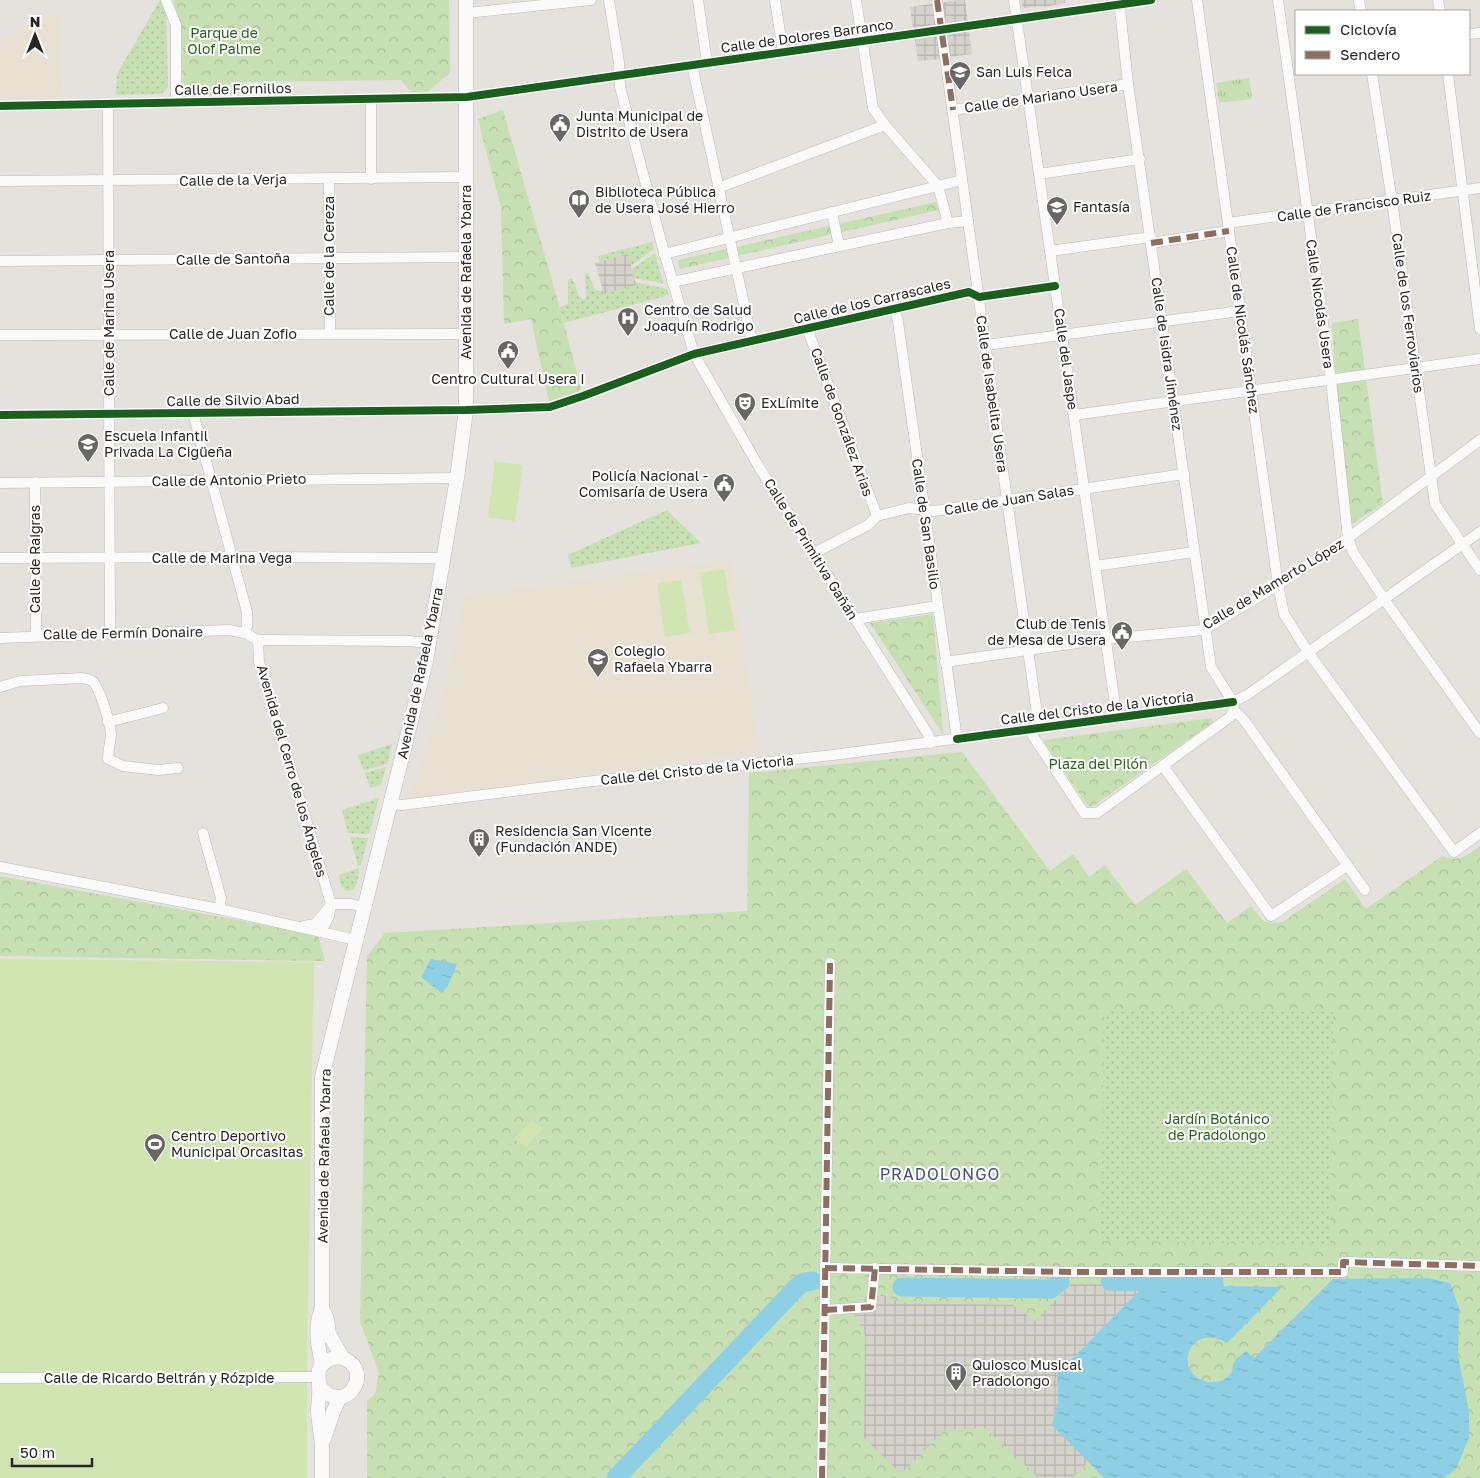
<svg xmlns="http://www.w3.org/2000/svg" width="1480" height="1478" font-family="'Golos Text',sans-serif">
	<defs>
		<pattern id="grass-tufts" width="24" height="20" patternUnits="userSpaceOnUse" patternTransform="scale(1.25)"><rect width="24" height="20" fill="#c6e0b4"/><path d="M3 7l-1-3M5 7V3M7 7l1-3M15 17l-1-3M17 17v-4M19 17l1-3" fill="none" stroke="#aac09b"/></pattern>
		<pattern id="park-crowns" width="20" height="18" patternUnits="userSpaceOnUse" patternTransform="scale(1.25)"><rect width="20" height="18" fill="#c6e0b4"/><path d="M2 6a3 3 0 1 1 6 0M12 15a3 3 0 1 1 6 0" fill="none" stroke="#aac09b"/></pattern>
		<pattern id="garden-dots" width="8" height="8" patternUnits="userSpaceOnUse" patternTransform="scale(1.25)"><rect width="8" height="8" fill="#c6e0b4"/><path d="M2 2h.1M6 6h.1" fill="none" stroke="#aac09b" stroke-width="1.8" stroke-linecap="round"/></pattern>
		<pattern id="plaza-grid" width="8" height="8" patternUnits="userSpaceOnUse" patternTransform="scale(1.25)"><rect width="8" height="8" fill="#d5d1cb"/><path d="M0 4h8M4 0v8" fill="none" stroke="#b7b3ae"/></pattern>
		<pattern id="water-ripples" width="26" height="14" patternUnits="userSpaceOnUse" patternTransform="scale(1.25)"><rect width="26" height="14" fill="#8fcfe6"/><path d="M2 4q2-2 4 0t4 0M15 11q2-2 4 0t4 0" fill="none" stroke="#7bb2c5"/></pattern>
	</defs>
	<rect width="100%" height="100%" fill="#e5e1dc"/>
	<g fill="#e8e0d0">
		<path d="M60,10L61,99L0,100V40Z"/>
		<path d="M730,560L759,751L411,798L450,670L465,596Z"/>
	</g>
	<path fill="url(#grass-tufts)" d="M1249,78L1252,99L1219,103L1216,83Z"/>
	<g fill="url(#park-crowns)">
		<path d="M173,0H449L450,73L426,93L413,94L401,80L232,82L211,95L183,97L182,27Z"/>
		<path d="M503,110L559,305L583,396L550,407L531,319L504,324L501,208L478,119Z"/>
		<path d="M936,202L939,210L680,269L678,260Z"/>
		<path d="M1358,319L1383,504L1347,527L1332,323Z"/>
		<path d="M933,614L943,734L870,623Z"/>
		<path d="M1212,718L1213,722L1092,807L1088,806L1043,741L1044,740Z"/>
		<path d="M962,752L1050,871L1073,854L1089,877L1105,865L1135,905L1186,869L1227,923L1251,906C1261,920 1266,927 1284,921L1345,879L1366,909L1442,856C1457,863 1468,855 1480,846V1478H367V1401L375,1394L379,1373L360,1322L367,956L385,933L747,911L749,773Z"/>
		<path d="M0,876L318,935L325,961L0,956Z"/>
	</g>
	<g fill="url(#garden-dots)">
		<path d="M160,0L166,13L168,85L166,90L161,94L116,95L117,74Z"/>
		<path d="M652,242L654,249L631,266L628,254L600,262L598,256Z"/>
		<path d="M655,253L663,283L634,278L632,269Z"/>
		<path d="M588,273L595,290L599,291L603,290L604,294L636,285L635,282L667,289L669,295L564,323L560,307L568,304V280L572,278L579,296L584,300L586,297L585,274Z"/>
		<path d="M667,510L701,543L571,568L568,555Z"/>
		<path d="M392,744L387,764L365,770L362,768L358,755Z"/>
		<path d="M386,767L381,785L370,788L365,773Z"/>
		<path d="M379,798L369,834L348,833L342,810Z"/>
		<path d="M350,837L368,838L361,865H358Z"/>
		<path d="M359,868C358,878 359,892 346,891L341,886L339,875Z"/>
		<path d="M1104,1010L1333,1012L1330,1244L1101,1241Z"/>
	</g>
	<g fill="#d1e5b2">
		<path d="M495,461L523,465L515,521L488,517Z"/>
		<path d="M724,569L735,630L709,634L700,573Z"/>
		<path d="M681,580L690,633L665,637L657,583Z"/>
		<path d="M0,959L314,962L307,1363V1478H0Z"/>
		<path d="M532,1121L544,1128L526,1146L514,1139Z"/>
	</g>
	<g fill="url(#plaza-grid)">
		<path d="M958,0H965L968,21L913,28L910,7Z"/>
		<path d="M1021,0H1065V3L1044,7L1041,6L1023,8Z"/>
		<path d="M969,31L972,54L948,57L947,37L948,35Z"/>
		<path d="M932,36L938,37L943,59L918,61L915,39Z"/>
		<path d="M628,254L636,285L604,294L595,263Z"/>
		<path d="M1071,1284L1145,1285L1057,1374L1058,1401L1052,1425L1088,1462L1071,1478H1039L985,1428L945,1430L901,1474L864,1438L865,1335L855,1315L871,1307L882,1294L902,1303L1013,1305L1035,1321Z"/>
	</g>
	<g fill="url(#water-ripples)">
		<path d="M431,959L457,964L448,985L442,993L421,977Z"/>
		<path d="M1428,1278L1450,1283L1459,1308L1458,1355L1469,1412V1438L1456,1469L1444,1478H1104L1052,1425L1058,1401L1057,1374L1145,1285L1282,1287L1227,1343C1191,1321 1170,1372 1207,1382C1213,1383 1221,1382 1226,1378C1235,1372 1231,1369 1234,1362C1236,1358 1243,1354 1246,1351L1254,1358L1333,1279Z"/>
	</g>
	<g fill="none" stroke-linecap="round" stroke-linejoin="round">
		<g stroke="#8fcfe6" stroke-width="19">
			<path d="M1110,1281L1214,1282V1285"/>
			<path d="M902,1287L1051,1289L1060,1282"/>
			<path d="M616,1478L798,1286L805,1282L813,1281"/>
		</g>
		<g stroke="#bebdbe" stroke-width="11">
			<g id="street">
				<path d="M166,0L176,25V102"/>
				<path d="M609,0L619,63L620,87L662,245L694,354L759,467L928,734L930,743"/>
				<path d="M698,0L707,63"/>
				<path d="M775,0L783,52"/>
				<path d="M856,0L873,108L885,125L938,186L948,223"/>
				<path d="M937,0L1039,728"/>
				<path d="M1014,0L1117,718"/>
				<path d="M1119,0L1128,84L1211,667L1233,702L1234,710L1244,720L1365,890"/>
				<path d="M1197,0L1278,585L1284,614L1308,652L1454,852L1480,833"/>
				<path d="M1278,0L1331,380L1348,538L1353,552L1384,599L1480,733"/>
				<path d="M1359,0L1361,11"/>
				<path d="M1438,0L1440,11"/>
				<path d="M466,13L591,0"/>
				<path d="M1469,34L1480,33"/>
				<path d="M692,65L752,341"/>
				<path d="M1372,74L1392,201L1435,504L1480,570"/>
				<path d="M1448,74L1480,329"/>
				<path d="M371,99V179"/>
				<path d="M108,103L110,633"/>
				<path d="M0,106L467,97L1151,0"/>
				<path d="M953,110L1128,84"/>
				<path d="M1039,174L1140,159"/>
				<path d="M329,179L330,334"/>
				<path d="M0,181L466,177"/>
				<path d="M718,188L885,125"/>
				<path d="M832,212L839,246"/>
				<path d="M1228,223L1480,188"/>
				<path d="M1151,243L1229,231"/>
				<path d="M1050,251L1151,237"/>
				<path d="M664,254L962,180"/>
				<path d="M0,261L467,257"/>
				<path d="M672,282L948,223L968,221"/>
				<path d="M895,309L898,322L957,739"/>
				<path d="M807,328L877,516"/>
				<path d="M0,335L466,334"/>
				<path d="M986,345L1240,311"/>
				<path d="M193,413L247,612V626L245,633L258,640L259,662L331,904L329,916L321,932"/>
				<path d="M0,415L466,410L550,407L583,396L694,354L969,292L979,297L1055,286"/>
				<path d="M1074,415L1480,359"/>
				<path d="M35,482L36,635"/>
				<path d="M0,483L457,478"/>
				<path d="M814,553L868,525L877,516L909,508L934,511L1184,474"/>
				<path d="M0,558L231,557L443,558"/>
				<path d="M1095,566L1194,552"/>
				<path d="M855,619L938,606"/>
				<path d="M0,638L229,630L245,633"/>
				<path d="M258,640L409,641L429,643"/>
				<path d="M945,662L1105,639L1204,630L1278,585L1348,538L1480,440"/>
				<path d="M0,687L20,681L82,678C86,679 90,679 93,682C100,688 111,726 111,735C110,744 108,751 108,759L123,766L158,770L178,768"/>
				<path d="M108,722L163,708"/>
				<path d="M1032,729L1033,736L1084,813H1097L1230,717L1234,710"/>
				<path d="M1163,766L1271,916L1347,866"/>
				<path d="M391,804L402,805L585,782L833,755L1233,702L1247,695L1480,532"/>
				<path d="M203,833L221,898L219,909"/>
				<path d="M0,867L219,909L356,940"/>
				<path d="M331,904H351L364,907"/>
				<path d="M304,926L315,924L329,907"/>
				<path d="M825,1268L1071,1272H1343V1262L1480,1266"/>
				<path d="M825,1310L871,1307L875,1268"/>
				<path d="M0,1378L319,1377"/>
				<path d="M822,1478L830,963"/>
			</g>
		</g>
		<g stroke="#bebdbe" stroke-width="15">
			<g id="secondary">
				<path d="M322,1308L327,1319L329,1334L343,1358"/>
				<path d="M322,1365C318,1346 314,1327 322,1308V1077L426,661L457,478L466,410V0"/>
				<path d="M319,1385C343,1419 375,1373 345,1359C336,1355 323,1360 319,1370C318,1375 319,1380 319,1385C320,1394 318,1403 318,1412C319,1424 321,1435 322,1447C322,1457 322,1468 322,1478"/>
				<path d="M324,1439L333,1412L340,1397"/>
			</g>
		</g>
		<use href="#street" stroke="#fbfafa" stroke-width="10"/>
		<use href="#secondary" stroke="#fbfafa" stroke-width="14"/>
		<g stroke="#8d6e63" stroke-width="6" stroke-dasharray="12 6" stroke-linecap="butt">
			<path d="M937,0L953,110"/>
			<path d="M1151,243L1229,231"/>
			<path d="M825,1268L1071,1272H1343V1262L1480,1266"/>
			<path d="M825,1310L871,1307L875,1268"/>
			<path d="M822,1478L830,963"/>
		</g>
		<g stroke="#fff" stroke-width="11">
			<g id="cycleway">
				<path d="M0,106L467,97L1151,0"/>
				<path d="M0,415L466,410L550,407L583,396L694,354L969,292L979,297L1055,286"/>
				<path d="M957,739L1233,702"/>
			</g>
		</g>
		<use href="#cycleway" stroke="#1b5e20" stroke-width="8"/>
	</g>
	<defs>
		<g id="school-pin" transform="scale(1.125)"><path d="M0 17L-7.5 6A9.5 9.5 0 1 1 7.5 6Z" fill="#696766" stroke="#fff"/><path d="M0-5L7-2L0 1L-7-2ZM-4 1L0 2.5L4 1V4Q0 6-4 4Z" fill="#fff"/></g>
		<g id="civic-pin" transform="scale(1.125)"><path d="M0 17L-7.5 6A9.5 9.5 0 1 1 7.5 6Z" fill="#696766" stroke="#fff"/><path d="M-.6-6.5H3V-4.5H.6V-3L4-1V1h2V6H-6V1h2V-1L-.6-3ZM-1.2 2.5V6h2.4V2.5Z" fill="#fff"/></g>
		<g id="library-pin" transform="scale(1.125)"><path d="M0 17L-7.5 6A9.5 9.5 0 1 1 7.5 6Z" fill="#696766" stroke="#fff"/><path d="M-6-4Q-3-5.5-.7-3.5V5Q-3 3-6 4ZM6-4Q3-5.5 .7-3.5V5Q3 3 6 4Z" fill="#fff"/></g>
		<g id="hospital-pin" transform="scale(1.125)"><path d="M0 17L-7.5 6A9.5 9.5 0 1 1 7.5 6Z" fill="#696766" stroke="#fff"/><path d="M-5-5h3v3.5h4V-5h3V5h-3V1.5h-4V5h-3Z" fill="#fff"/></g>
		<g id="theatre-pin" transform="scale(1.125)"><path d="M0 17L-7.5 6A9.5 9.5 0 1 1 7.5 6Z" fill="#696766" stroke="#fff"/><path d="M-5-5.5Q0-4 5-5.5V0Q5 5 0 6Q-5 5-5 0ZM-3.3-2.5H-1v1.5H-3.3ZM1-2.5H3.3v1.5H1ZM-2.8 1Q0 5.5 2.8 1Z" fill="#fff"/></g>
		<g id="building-pin" transform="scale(1.125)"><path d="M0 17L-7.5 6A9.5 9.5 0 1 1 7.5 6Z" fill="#696766" stroke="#fff"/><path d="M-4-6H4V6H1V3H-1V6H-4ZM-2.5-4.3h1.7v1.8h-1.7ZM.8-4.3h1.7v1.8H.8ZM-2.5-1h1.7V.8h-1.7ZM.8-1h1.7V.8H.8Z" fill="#fff"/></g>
		<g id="stadium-pin" transform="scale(1.125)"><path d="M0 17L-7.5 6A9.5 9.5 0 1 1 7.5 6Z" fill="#696766" stroke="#fff"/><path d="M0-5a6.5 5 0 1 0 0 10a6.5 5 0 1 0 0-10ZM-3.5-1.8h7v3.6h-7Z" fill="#fff"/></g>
	</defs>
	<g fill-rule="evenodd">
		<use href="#school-pin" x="960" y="72"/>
		<use href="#civic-pin" x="560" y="124"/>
		<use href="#library-pin" x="579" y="200"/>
		<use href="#school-pin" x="1057" y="207"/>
		<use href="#hospital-pin" x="628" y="318"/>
		<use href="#civic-pin" x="508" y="351"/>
		<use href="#theatre-pin" x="745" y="403"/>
		<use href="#school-pin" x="88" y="444"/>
		<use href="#civic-pin" x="724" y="484"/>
		<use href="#civic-pin" x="1122" y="632"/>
		<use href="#school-pin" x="598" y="659"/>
		<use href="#building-pin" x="479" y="839"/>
		<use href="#stadium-pin" x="155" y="1144"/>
		<use href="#building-pin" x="956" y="1373"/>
	</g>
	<g text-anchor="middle" stroke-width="4" stroke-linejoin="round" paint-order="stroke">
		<g font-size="14" fill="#27601a" stroke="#fff">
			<text x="224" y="38">Parque de<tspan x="224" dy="16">Olof Palme</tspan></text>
			<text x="1098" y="769">Plaza del Pilón</text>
			<text x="1217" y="1124">Jardín Botánico<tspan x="1217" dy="16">de Pradolongo</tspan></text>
		</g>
		<g font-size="14" fill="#262626" stroke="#fff">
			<text transform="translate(807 36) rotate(-8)" y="5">Calle de Dolores Barranco</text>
			<text transform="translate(233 89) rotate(-1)" y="5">Calle de Fornillos</text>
			<text transform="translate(1041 97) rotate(-8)" y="5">Calle de Mariano Usera</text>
			<text transform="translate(233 180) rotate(-1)" y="5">Calle de la Verja</text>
			<text transform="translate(1354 206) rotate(-8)" y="5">Calle de Francisco Ruiz</text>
			<text transform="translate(329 256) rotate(-90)" y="5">Calle de la Cereza</text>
			<text transform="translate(233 259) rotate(-1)" y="5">Calle de Santoña</text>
			<text transform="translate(466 272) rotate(-90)" y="5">Avenida de Rafaela Ybarra</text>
			<text transform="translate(872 301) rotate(-13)" y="5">Calle de los Carrascales</text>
			<text transform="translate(1320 304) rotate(82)" y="5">Calle Nicolás Usera</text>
			<text transform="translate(1408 313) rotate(82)" y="5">Calle de los Ferroviarios</text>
			<text transform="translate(109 323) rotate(-90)" y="5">Calle de Marina Usera</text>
			<text transform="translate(1243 330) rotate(82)" y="5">Calle de Nicolás Sánchez</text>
			<text x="233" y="339">Calle de Juan Zofio</text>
			<text transform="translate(1167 354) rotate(82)" y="5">Calle de Isidra Jiménez</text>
			<text transform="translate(1066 359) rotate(82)" y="5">Calle del Jaspe</text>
			<text transform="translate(992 394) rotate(82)" y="5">Calle de Isabelita Usera</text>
			<text transform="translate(233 400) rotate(-1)" y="5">Calle de Silvio Abad</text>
			<text transform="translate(842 422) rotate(70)" y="5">Calle de González Arias</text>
			<text transform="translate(229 480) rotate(-1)" y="5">Calle de Antonio Prieto</text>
			<text transform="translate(1009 500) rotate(-9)" y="5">Calle de Juan Salas</text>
			<text transform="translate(926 524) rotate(82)" y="5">Calle de San Basilio</text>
			<text transform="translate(811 549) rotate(58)" y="5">Calle de Primitiva Gañán</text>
			<text x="222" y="563">Calle de Marina Vega</text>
			<text transform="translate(35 559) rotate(-90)" y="5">Calle de Raigras</text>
			<text transform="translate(1273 584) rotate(-31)" y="5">Calle de Mamerto López</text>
			<text transform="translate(123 633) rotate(-1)" y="5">Calle de Fermín Donaire</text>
			<text transform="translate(420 673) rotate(-78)" y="5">Avenida de Rafaela Ybarra</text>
			<text transform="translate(1097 708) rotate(-7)" y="5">Calle del Cristo de la Victoria</text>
			<text transform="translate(697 770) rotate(-6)" y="5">Calle del Cristo de la Victoria</text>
			<text transform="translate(292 771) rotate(74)" y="5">Avenida del Cerro de los Ángeles</text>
			<text transform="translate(324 1156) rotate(-89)" y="5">Avenida de Rafaela Ybarra</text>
			<text x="159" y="1383">Calle de Ricardo Beltrán y Rózpide</text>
		</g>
		<g font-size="14" fill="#262626" stroke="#fff" text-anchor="start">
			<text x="976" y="77">San Luis Felca</text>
			<text x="576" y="121">Junta Municipal de<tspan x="576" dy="16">Distrito de Usera</tspan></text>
			<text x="595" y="197">Biblioteca Pública<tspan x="595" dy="16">de Usera José Hierro</tspan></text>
			<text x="1073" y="212">Fantasía</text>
			<text x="644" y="315">Centro de Salud<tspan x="644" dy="16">Joaquín Rodrigo</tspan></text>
			<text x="508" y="384" text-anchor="middle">Centro Cultural Usera I</text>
			<text x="761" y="408">ExLímite</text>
			<text x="104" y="441">Escuela Infantil<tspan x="104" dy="16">Privada La Cigüeña</tspan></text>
			<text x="708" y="481" text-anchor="end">Policía Nacional -<tspan x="708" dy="16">Comisaría de Usera</tspan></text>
			<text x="1106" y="629" text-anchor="end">Club de Tenis<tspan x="1106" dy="16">de Mesa de Usera</tspan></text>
			<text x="614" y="656">Colegio<tspan x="614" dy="16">Rafaela Ybarra</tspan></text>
			<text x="495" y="836">Residencia San Vicente<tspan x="495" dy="16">(Fundación ANDE)</tspan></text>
			<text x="171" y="1141">Centro Deportivo<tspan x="171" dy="16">Municipal Orcasitas</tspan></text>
			<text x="972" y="1370">Quiosco Musical<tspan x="972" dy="16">Pradolongo</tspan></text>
		</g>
		<g font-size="16" letter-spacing="1" fill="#485075" stroke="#fff">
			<text x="940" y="1180">PRADOLONGO</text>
		</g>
	</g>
	<rect x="1295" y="10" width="175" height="65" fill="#ffffff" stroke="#a8a8a8"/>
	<rect x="1305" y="26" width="25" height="8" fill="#1b5e20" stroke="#a8a8a8"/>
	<text x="1340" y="35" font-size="15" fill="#262626">Ciclovía</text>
	<rect x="1305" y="51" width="25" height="8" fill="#8d6e63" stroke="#a8a8a8"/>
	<text x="1340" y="60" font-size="15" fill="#262626">Sendero</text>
	<g transform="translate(35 35)" stroke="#ffffff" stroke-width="4" paint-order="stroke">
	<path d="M0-4L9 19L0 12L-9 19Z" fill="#262626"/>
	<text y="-8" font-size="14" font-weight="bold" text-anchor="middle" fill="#262626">N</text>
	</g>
	<path d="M12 1458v8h80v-8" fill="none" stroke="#262626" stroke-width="2.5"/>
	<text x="20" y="1458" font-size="15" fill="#262626" stroke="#ffffff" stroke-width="4" paint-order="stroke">50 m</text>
</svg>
